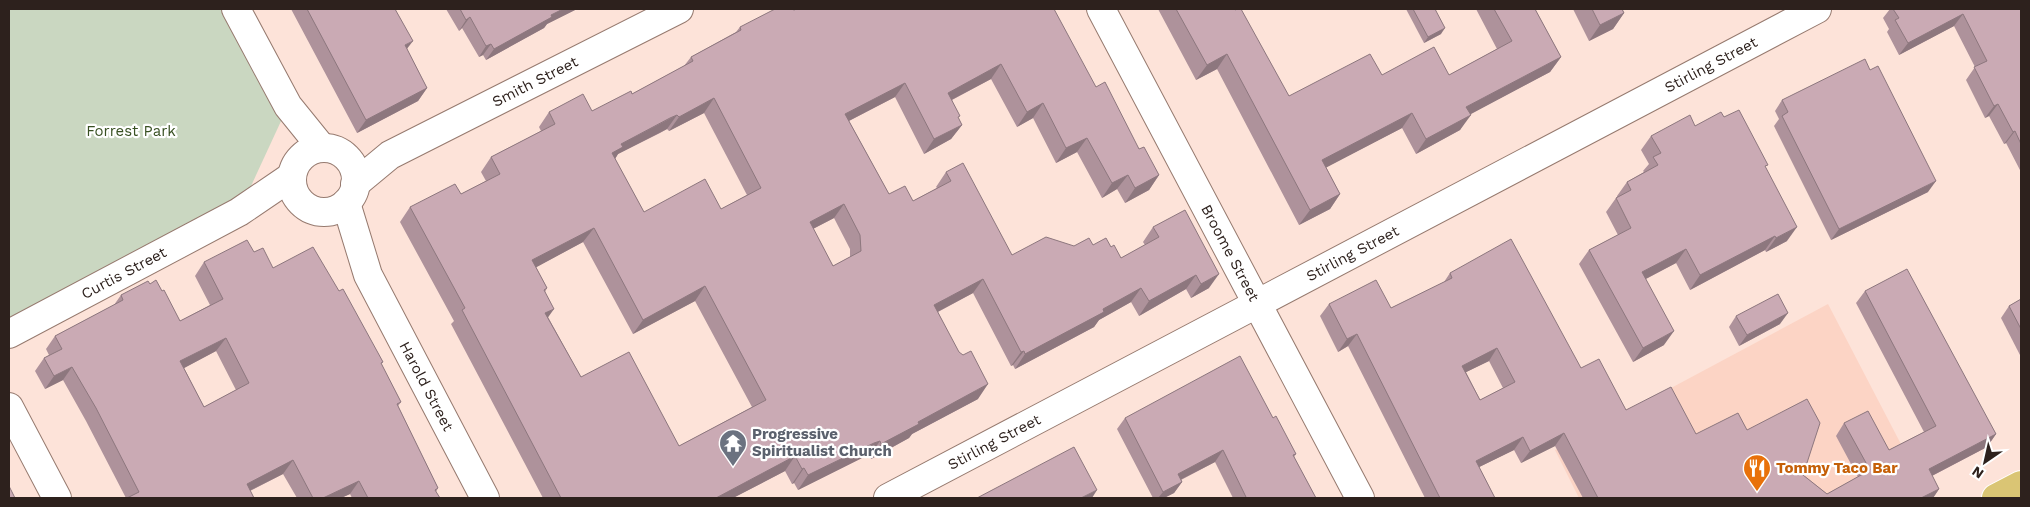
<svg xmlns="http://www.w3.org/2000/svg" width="2030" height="507" font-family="'Work Sans',sans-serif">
	<rect width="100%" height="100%" fill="#fde3d9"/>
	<path fill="#fcd4c5" d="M1828,304L1929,498H1579L1555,450Z"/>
	<path fill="#cad7c1" d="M9,9H236L288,106L239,212L9,334Z"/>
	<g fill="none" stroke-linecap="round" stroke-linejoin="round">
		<g stroke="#967a6f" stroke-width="30">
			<g id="minor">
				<path d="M236,9L288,106L322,148"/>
				<path id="s1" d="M1101,9L1360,498"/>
				<circle cx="324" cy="180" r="32"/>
				<path id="s2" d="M355,184L390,155L679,9"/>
				<path id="s3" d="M346,203L368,275L485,498"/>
				<path id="s4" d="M9,334L239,212L292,176"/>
				<path d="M9,407L57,498"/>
				<path id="s5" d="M888,498L1817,9"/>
			</g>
		</g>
		<g stroke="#fff" stroke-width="30">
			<path id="major" d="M1996,498L2021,485"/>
		</g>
		<use href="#minor" stroke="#fff" stroke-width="28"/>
		<use href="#major" stroke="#dac574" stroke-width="28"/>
	</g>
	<g fill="#ae929b" fill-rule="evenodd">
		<path d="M291,9H395L407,49L427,88L418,101L357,133Z"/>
		<path d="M446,9H577L547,24L544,28L486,60L483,55L479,57L462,28L459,31Z"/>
		<path d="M1158,9H1234L1289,96L1382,75H1449L1497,49L1476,9H1535L1561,57L1550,72L1470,114L1460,130L1416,154L1402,128L1326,167L1340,194L1330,209L1299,225L1217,69L1196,80Z"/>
		<path d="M1406,9H1435L1441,34L1424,43Z"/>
		<path d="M1573,9H1622L1624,13L1613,29L1589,41Z"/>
		<path d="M1890,9H2021V172L2006,143L2004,144L1989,116L1985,118L1966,80L1975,67L1954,26L1899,55L1887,32L1889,29L1883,18Z"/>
		<path d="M794,10L1096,87L1139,149L1159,175L1149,190L1125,203L1117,189L1102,198L1077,152L1056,163L1033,118L1017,127L991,79L952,100L958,118L962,125L951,139L924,154L895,97L849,121L889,194L913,201L937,188L936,187L946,172L1012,255L1074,246L1093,245L1111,247L1121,258L1145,245L1143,242L1153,227L1209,288L1191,298L1186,289L1139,316L1131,302L1099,320L1094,327L1015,369L1013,365L1011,366L973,293L938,312L978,399L912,434L909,438L871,459L870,455L864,457L798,490L794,483L792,484L785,471L733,498H543L451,324L454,321L400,222L410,207L461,194L486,181L481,172L491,157L541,131L539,127L549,112L592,111L632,94L684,66L691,57L736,32L740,27ZM704,113L747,195L721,209L644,212L615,159L618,154L660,133L667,129L669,131ZM834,218L850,249V257L833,266L813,229ZM583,242L633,334L695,301L752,407L679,446L581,377L548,317L545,292L547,288L536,267Z"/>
		<path d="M1870,70L1928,192L1831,240L1774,126L1779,119L1775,111L1782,100Z"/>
		<path d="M1724,117L1766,168L1787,241L1766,252L1765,250L1690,290L1676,263L1646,279L1664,345L1633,362L1579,264L1589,250L1618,235L1606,212L1616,198L1617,197V196L1627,182L1644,172L1643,171L1649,164L1641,150L1651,136L1695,126Z"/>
		<path d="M254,252L273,268L339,291L383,362L381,364L401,402L398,406L438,488L436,492L440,498H352L350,494L341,498H297L283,474L250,491L254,498H126L86,421L63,380L45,389L35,371L44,358L49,355L46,349L55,336L114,305L121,295L150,284L162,291L180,321L210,305L195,276L204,262ZM216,351L236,390L204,407L184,368Z"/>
		<path d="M1450,273L1581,368L1626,410L1696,434L1747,430L1827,494L1858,477L1836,436L1844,423L1889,450L1924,432L1856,303L1865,291L1996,434L1987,447L1932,476L1939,489L1933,498H1583L1555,446L1521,463L1514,450L1479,467L1495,498H1425L1348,346L1338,352L1320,316L1329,304L1391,308L1444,282ZM1489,361L1503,388L1480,400L1466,372Z"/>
		<path d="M2021,299V357L2001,318L2009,306Z"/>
		<path d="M1736,316L1780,324L1739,346L1729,327Z"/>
		<path d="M1125,418H1273L1296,454L1294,457L1316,498H1233L1215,462L1181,480L1182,482L1174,493L1164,498H1153L1117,429Z"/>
	</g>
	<g fill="#8d777e">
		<path d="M563,9H577L547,24L544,28L486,60L494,49L551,15Z"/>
		<path d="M1624,13L1613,29L1589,41L1600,25Z"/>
		<path d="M1963,14L1954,26L1899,55L1908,43Z"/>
		<path d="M470,17L462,28L459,31L466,20Z"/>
		<path d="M1445,28L1441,34L1424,43L1428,37Z"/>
		<path d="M413,41L403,54L405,45Z"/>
		<path d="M491,44L483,55L479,57L486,46Z"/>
		<path d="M1227,54L1217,69L1196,80L1207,65Z"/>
		<path d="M1561,57L1550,72L1456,122L1466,107Z"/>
		<path d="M1001,64L991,79L938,107L948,93Z"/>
		<path d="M905,83L895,97L835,128L845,114Z"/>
		<path d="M427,88L418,101L357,133L366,120Z"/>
		<path d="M714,98L704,113L669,131L679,117Z"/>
		<path d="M1043,103L1033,118L1017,127L1027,112Z"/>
		<path d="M1998,104L1989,116L1985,118L1994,106Z"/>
		<path d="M1412,113L1402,128L1312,175L1322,160Z"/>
		<path d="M677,115L667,129L618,154L613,162L612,153L621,144Z"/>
		<path d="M1471,115L1460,130L1416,154L1426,139Z"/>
		<path d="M962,125L951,139L924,154L934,139Z"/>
		<path d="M2015,131L2006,143L2004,144L2013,132Z"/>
		<path d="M1087,138L1077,152L1056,163L1066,148Z"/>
		<path d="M1128,175L1117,189L1102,198L1112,183Z"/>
		<path d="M1159,175L1149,190L1125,203L1135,188Z"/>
		<path d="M1936,181L1928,192L1831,240L1839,229Z"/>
		<path d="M1340,194L1330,209L1299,225L1310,210Z"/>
		<path d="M844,204L834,218L799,236L810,222Z"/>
		<path d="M1797,227L1787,241L1766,252L1776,238Z"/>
		<path d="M594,228L583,242L522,275L532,260Z"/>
		<path d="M1775,236L1765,250L1690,290L1700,275Z"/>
		<path d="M1686,249L1676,263L1632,286L1642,272Z"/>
		<path d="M1219,274L1209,288L1191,298L1201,284Z"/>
		<path d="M1196,275L1186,289L1139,316L1149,301Z"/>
		<path d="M983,279L973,293L924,319L934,305Z"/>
		<path d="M705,286L695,301L633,334L643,320Z"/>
		<path d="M1141,288L1131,302L1099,320L1094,327L1015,369L1025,354L1103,309Z"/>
		<path d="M554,309L544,323L545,313Z"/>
		<path d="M1788,313L1780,324L1739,346L1747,335Z"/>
		<path d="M1674,331L1664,345L1633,362L1643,348Z"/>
		<path d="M1357,334L1348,346L1338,352L1347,339Z"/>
		<path d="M226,338L216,351L171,375L180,361Z"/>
		<path d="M1497,348L1489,361L1454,378L1462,366Z"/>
		<path d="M1024,351L1013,365L1011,366L1021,352Z"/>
		<path d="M72,367L63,380L45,389L54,376Z"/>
		<path d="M988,384L978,399L912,434L909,438L871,459L881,444L918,422Z"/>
		<path d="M1564,433L1555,446L1521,463L1530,451Z"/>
		<path d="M1996,434L1987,447L1920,482L1929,469Z"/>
		<path d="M1523,437L1514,450L1467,473L1476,461Z"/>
		<path d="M880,441L870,455L864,457L798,490L808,475L874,443Z"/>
		<path d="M1223,450L1215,462L1170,485L1178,474Z"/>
		<path d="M795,456L785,471L733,498H716Z"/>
		<path d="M293,460L283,474L237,497L247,484Z"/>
		<path d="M804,468L794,483L792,484L802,469Z"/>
		<path d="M359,481L350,494L341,498H323Z"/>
		<path d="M1182,482L1174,493L1164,498H1158L1163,492Z"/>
		<path d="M1939,489L1933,498H1921Z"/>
		<path d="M1097,490L1092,498H1081Z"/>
	</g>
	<g fill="#caaab4" stroke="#8d777e" fill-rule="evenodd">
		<path d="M307,9H395L413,41L405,45L427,88L366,120Z"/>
		<path d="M460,9H563L551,15L552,17L494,49L491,44L486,46L470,17L466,20Z"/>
		<path d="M775,9H792L794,10L797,9H1054L1096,87L1105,82L1139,149L1144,147L1159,175L1135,188L1128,175L1112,183L1087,138L1066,148L1043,103L1027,112L1001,64L948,93L960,116L958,117L962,125L934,139L905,83L845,114L889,194L905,186L913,201L951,181L946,172L963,163L1012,255L1046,237L1074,246L1089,238L1093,245L1106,238L1111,247L1114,245L1121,258L1159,237L1153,227L1185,210L1219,274L1201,284L1196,275L1149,301L1141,288L1103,309L1104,312L1025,354L1024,351L1021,352L983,279L934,305L959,352L963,355L971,351L988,384L918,422L919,424L881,444L880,441L874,443L808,475L804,468L802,469L795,456L716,498H561L462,310L465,308L410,207L455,184L461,194L500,174L491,157L555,124L549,112L583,94L592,111L631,91L632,94L693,61L691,57L741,30L740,27ZM714,98L761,188L721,209L705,179L644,212L612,153L623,147L621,144L670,118L677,115L679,117ZM844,204L860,235L861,251L833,266L810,222ZM594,228L643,320L705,286L766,400L679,446L629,352L581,377L545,313L554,309L544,290L547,288L532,260Z"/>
		<path d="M1176,9H1234L1235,10L1237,9H1241L1289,96L1370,54L1382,75L1434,47L1449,75L1512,41L1494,9H1535L1561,57L1466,107L1471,115L1426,139L1412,113L1322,160L1340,194L1310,210L1227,54L1207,65Z"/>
		<path d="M1413,9H1435L1445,28L1428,37Z"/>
		<path d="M1592,9H1622L1624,13L1600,25Z"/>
		<path d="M1893,9H2021V144L2015,131L2013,132L1998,104L1994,106L1974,67L1987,61L1963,14L1908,43L1895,20L1899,18Z"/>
		<path d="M1865,59L1870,70L1878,66L1936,181L1839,229L1782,116L1788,112L1782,100Z"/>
		<path d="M1739,110L1768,165L1765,166L1797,227L1776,238L1775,236L1700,275L1686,249L1642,272L1674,331L1643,348L1589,250L1631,228L1616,198L1631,190L1627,182L1658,165L1653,157L1661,153L1651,136L1690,115L1695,126L1721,112L1724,117Z"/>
		<path d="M1511,239L1581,368L1599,359L1626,410L1671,387L1696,434L1738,413L1747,430L1807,399L1820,423L1803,475L1827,494L1870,470L1844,423L1868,411L1889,450L1936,426L1865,291L1907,269L1996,434L1929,469L1939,489L1921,498H1598L1564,433L1530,451L1523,437L1476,461L1495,498H1440L1357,334L1347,339L1329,304L1376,280L1391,308L1452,278L1450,273ZM1497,348L1515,382L1480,400L1462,366Z"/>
		<path d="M247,240L254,252L263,248L273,268L313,247L339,291L343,289L383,362L381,363L401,402L397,404L438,488L435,490L440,498H368L359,481L323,498H313L293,460L247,484L254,498H127L139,492L96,408L72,367L54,376L44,358L62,349L55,336L123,300L121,295L148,281L150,284L156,280L162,291L164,290L180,321L223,299L204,262ZM226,338L249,383L204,407L180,361Z"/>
		<path d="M1778,294L1788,313L1747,335L1736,316Z"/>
		<path d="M2021,299V329L2009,306Z"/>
		<path d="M1240,356L1273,418L1276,416L1296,454L1293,455L1316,498H1244L1246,497L1223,450L1178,474L1182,482L1163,492L1125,418Z"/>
		<path d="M1074,447L1097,490L1081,498H977Z"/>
		<path d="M9,486L15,498H9Z"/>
	</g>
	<defs>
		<g id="temple-pin" transform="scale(1.4375)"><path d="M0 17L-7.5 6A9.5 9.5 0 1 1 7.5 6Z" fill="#6b7280" stroke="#fff"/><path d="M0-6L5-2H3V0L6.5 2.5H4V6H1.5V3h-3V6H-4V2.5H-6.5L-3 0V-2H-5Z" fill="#fff"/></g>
		<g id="restaurant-pin" transform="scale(1.4375)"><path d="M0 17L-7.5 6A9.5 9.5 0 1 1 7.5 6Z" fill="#e8710a" stroke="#fff"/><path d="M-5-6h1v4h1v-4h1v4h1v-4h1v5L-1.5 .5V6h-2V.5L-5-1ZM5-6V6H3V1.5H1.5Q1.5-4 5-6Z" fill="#fff"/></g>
	</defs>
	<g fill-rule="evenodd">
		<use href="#temple-pin" x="733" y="443"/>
		<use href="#restaurant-pin" x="1757" y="468"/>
	</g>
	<g text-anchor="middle" stroke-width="4.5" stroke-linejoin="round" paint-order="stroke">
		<g font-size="15" fill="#2d211d" stroke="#fff">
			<text dy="5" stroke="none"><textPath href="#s5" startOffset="930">Stirling Street</textPath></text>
			<text dy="5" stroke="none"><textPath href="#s2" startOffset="208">Smith Street</textPath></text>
			<text dy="5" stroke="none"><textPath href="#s1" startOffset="276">Broome Street</textPath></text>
			<text dy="5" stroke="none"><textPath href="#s5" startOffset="525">Stirling Street</textPath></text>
			<text dy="5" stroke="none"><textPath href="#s4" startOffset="130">Curtis Street</textPath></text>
			<text dy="5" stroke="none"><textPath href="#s3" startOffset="201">Harold Street</textPath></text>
			<text dy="5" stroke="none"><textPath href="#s5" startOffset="120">Stirling Street</textPath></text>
		</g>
		<g font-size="15" fill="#385022" stroke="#fff">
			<text x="131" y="136">Forrest Park</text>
		</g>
		<g font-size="15" font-weight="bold" fill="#5b616d" stroke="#fff" text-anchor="start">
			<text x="752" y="439">Progressive<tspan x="752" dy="17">Spiritualist Church</tspan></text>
		</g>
		<g font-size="15" font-weight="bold" fill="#c56008" stroke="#fff" text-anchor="start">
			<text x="1776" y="473">Tommy Taco Bar</text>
		</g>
	</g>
	<rect width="2030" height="507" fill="none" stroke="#2d211d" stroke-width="20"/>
	<g transform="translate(1985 462) rotate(214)" stroke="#ffffff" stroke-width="4" paint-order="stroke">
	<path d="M0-4L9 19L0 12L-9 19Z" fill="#2d211d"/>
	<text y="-8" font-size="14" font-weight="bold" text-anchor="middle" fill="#2d211d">N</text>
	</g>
</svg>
